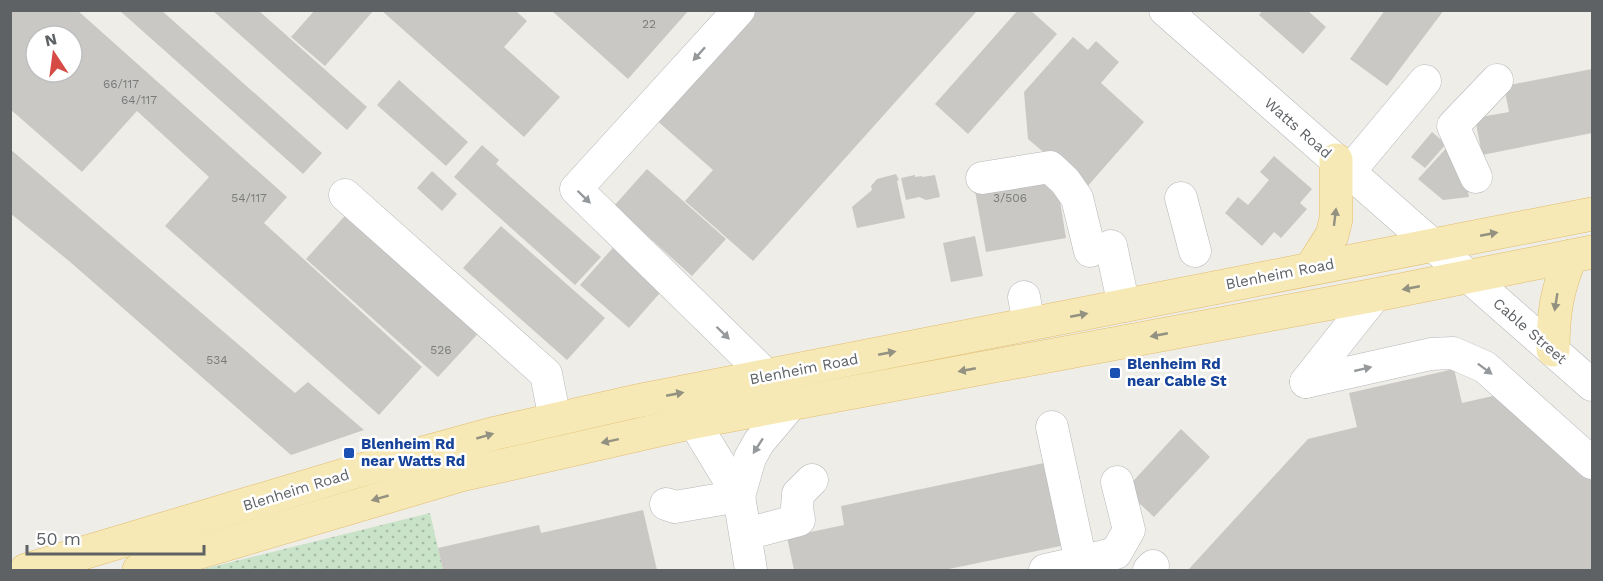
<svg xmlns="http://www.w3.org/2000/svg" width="1603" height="581" font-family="'Work Sans',sans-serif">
	<defs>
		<pattern id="grass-dots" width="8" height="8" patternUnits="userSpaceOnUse" patternTransform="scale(1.5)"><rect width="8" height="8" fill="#c8e3c7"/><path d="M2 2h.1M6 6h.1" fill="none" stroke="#a6bba5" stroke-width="1.8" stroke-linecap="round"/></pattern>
	</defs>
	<rect width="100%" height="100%" fill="#efede7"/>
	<path fill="url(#grass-dots)" d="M430,513L443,570H199Z"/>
	<g fill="#cac8c4" fill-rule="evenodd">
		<path d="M10,10H77L287,197L264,223L422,367L379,415L165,226L209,177L137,111L82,172L10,109ZM36,36H72V72H36Z"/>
		<path d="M119,10H161L322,153L303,174Z"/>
		<path d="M212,10H258L367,107L347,130Z"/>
		<path d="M315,10H374L325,66L291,37Z"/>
		<path d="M381,10H518L517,12L527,21L504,47L560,97L524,137Z"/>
		<path d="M551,10H689L628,79Z"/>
		<path d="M750,10L976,12L753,261L685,201L713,170L654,118Z"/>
		<path d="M1018,10H1030L1057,34L968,134L935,104Z"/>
		<path d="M1263,10H1307L1326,27L1303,54L1259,15Z"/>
		<path d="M1385,10H1444L1387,86L1350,59Z"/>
		<path d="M1073,37L1088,50L1096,41L1119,62L1101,83L1144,122L1086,188L1028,139L1024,92Z"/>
		<path d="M1592,69V133L1482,155L1475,118L1509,112L1504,86Z"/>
		<path d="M399,80L468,142L446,166L377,105Z"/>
		<path d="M1432,132L1446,144L1425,168L1411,157Z"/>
		<path d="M1451,143L1460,150L1469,197L1443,200L1418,179Z"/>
		<path d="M482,145L499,160L496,164L601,257L575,285L454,177Z"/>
		<path d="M10,149L295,393L308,382L364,430L291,455L69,261L10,213Z"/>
		<path d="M1274,156L1312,189L1300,203L1307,209L1281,238L1274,232L1262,246L1225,213L1238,197L1248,205L1269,180L1260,172Z"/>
		<path d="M647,169L726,239L692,276L614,206Z"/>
		<path d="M432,171L457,194L442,211L417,188Z"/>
		<path d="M896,174L899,180L897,181L905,218L857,228L852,207L872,190L871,186L877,179Z"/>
		<path d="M915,175V177L922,176V177L935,175L940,197L926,200L919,197L906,200L901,178Z"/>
		<path d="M1056,177L1066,238L986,252L975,191Z"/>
		<path d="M352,208L485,326L438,377L306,259Z"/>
		<path d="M501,226L605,318L567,360L463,268Z"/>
		<path d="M975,236L983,276L951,282L943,243Z"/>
		<path d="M618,242L667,285L629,328L580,285Z"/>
		<path d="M1454,369L1462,403L1497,395L1592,481V570H1188L1308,439L1357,427L1349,393Z"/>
		<path d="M1181,429L1210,457L1154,517L1125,490Z"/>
		<path d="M1058,460L1075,543L944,570H794L787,537L844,525L841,506Z"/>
		<path d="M643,510L657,570H443L438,548L539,525L541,533Z"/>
	</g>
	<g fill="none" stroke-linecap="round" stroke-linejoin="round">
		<g stroke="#b4b7ba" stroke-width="33">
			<g id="minor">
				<path d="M739,10L576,189L767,376"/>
				<path d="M1165,10L1592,385"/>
				<path d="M1349,172L1425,81"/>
				<path d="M1476,177L1453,126L1497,80"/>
				<path d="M982,178L1050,167L1065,181L1077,198L1090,251"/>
				<path d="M345,195L546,374L555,419"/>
				<path d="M1181,198L1195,251"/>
				<path d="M1111,246L1124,306"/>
				<path d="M1024,297L1029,324"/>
				<path d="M1306,382L1431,354L1453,353L1485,367L1592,463"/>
				<path d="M1306,382L1375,295"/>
				<path d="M694,422L739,496L751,570"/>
				<path d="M1052,427L1081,562L1116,553L1129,530L1117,482"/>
				<path d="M739,496L750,458L759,442L791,404"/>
				<path d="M666,504L675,507L739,496"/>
				<path d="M746,534L799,520L797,508L798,494L812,480"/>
				<path d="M1045,570L1081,562"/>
				<path d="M1149,570L1153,566"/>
			</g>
		</g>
		<g stroke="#e2bc6d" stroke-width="34">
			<g id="major">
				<path d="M1311,268L1332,235L1336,219V160"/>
				<path d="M1553,350C1553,314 1557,289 1571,256"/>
				<path d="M26,570L361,470L496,433L632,402L1592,214"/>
				<path d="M139,570L461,475L694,422L1375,295L1592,252"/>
			</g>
		</g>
		<use href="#minor" stroke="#fff" stroke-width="32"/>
		<use href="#major" stroke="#f6e9b5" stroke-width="33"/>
	</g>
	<defs><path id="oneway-solid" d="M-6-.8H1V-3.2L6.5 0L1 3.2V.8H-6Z" transform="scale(1.5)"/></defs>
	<g fill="#96999b">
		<use href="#oneway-solid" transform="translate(699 54) rotate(132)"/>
		<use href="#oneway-solid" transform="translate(584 197) rotate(44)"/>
		<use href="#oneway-solid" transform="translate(723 333) rotate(44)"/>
		<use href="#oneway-solid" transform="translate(1363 369) rotate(-13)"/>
		<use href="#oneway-solid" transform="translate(1485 369) rotate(37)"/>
		<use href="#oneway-solid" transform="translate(758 446) rotate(123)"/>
	</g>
	<g fill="#939181">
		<use href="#oneway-solid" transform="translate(1335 217) rotate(-83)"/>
		<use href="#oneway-solid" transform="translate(1489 234) rotate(-11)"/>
		<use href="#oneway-solid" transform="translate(1411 288) rotate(169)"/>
		<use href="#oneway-solid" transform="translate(1556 302) rotate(99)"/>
		<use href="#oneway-solid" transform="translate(1079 315) rotate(-11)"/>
		<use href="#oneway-solid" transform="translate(1159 335) rotate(169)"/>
		<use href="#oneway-solid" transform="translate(887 353) rotate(-11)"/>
		<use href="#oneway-solid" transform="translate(967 370) rotate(169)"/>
		<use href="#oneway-solid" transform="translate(675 394) rotate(-11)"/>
		<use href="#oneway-solid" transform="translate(485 436) rotate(-16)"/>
		<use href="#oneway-solid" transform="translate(610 441) rotate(168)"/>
		<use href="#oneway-solid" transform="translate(380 498) rotate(164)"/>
	</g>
	<g fill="#1a4fb4" stroke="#fff" stroke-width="2">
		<rect x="1109" y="367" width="12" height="12" rx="3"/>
		<rect x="343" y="447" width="12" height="12" rx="3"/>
	</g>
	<g text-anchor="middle" stroke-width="5" stroke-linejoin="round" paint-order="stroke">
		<g font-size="12" fill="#797c7d">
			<text x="649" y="28">22</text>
			<text x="121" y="88">66/117</text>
			<text x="139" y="104">64/117</text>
			<text x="249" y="202">54/117</text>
			<text x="1010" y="202">3/506</text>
			<text x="441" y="354">526</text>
			<text x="217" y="364">534</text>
		</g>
		<g font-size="15" fill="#5e6265" stroke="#fff">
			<text transform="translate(1298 128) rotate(41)" y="5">Watts Road</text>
			<text transform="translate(1280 274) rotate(-11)" y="5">Blenheim Road</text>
			<text transform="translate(1530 331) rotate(41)" y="5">Cable Street</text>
			<text transform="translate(804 369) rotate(-11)" y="5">Blenheim Road</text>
			<text transform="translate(296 490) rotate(-17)" y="5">Blenheim Road</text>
		</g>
		<g font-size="15" font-weight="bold" fill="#164399" stroke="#fff" text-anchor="start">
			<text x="1127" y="369">Blenheim Rd<tspan x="1127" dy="17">near Cable St</tspan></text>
			<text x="361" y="449">Blenheim Rd<tspan x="361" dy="17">near Watts Rd</tspan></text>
		</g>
	</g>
	<rect width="1603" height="581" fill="none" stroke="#5e6265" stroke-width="24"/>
	<g transform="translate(54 54) rotate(347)"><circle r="28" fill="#ffffff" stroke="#bfc0c1" stroke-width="1.5"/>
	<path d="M0-4.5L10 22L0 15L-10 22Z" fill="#d64b46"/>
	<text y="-9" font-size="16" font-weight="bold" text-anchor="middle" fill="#5e6265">N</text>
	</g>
	<path d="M27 545v9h177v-9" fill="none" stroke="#5e6265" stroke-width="3"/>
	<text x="36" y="545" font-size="18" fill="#5e6265" stroke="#ffffff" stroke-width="4.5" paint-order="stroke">50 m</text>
</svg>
